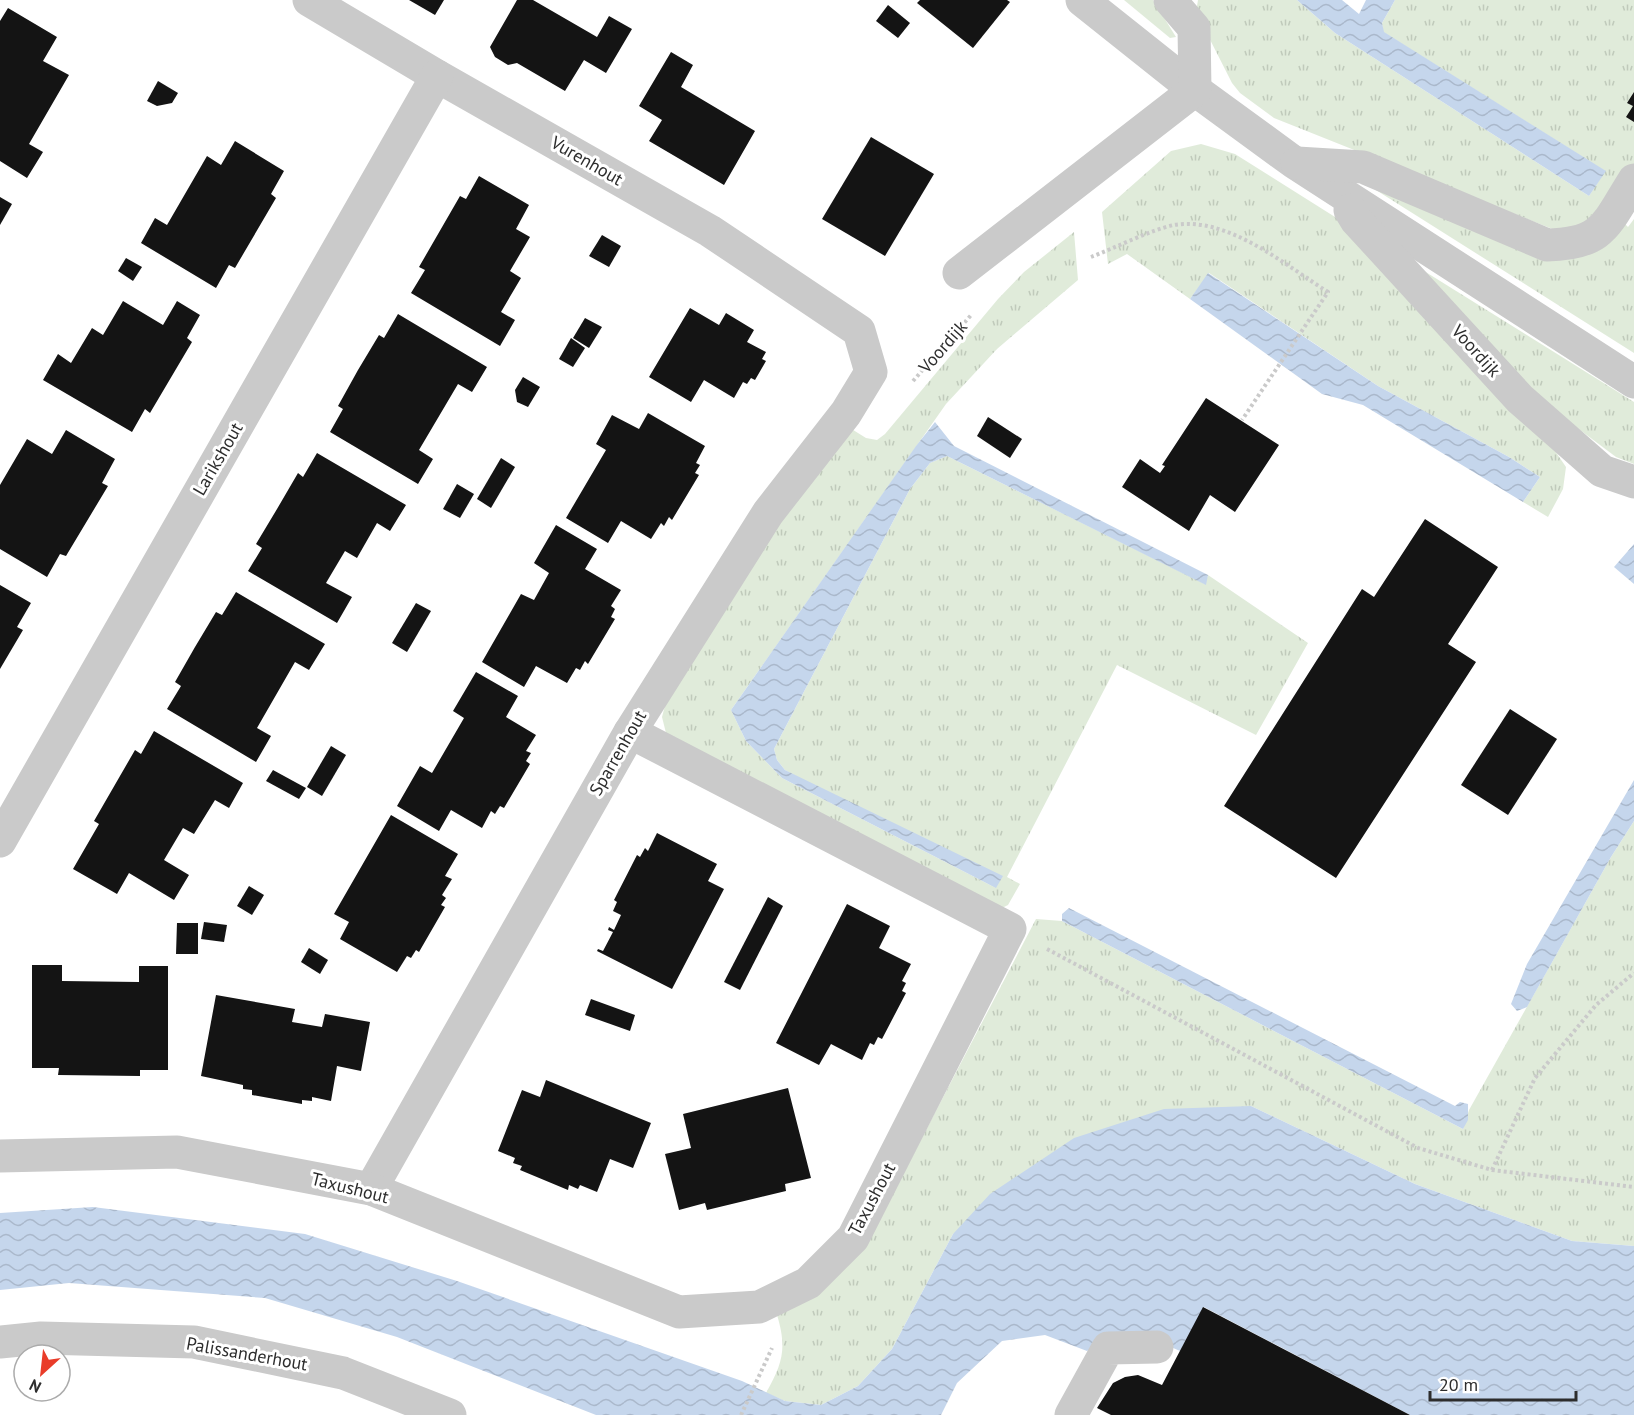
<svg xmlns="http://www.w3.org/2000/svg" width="1634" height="1415" font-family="'PT Sans',sans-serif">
	<defs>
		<pattern id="grass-tufts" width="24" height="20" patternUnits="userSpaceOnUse" patternTransform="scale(1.5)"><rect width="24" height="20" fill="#e0ebda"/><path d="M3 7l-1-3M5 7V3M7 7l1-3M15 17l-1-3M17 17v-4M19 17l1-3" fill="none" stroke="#c0cabb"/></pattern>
		<pattern id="water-waves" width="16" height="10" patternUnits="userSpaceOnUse" patternTransform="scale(1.5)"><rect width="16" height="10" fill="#c5d6ec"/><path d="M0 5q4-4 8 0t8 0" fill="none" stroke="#aab8cb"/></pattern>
	</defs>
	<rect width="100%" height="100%" fill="#fff"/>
	<g fill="url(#grass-tufts)">
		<path d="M1124,0H1153L1176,37L1170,38Z"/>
		<path d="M1198,0H1297L1335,33L1589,196L1605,171L1383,32L1382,23L1395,0H1634V191L1601,206L1582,225L1555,230L1274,118L1240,93L1232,83L1196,12Z"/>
		<path d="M1201,144L1235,154L1343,222L1551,445L1566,467L1563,489L1548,517L1523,502L1540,477L1509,457L1378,386L1209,273L1190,299L1127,254L1108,264L1102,212L1171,151Z"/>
		<path d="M1368,185L1551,258L1624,223L1628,227L1634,219V353Z"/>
		<path d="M1074,232L1078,280L997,349L946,404L731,710L746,741L782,778L996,888L785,770L777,760L774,749L910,489L930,463L947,456L1205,584L1208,575L1308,643L1256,735L1117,665L1007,877L1020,884L1008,905L1000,909L666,733L662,717L666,702L780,520L850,428L866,438L877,440L885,434L998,299L1024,272Z"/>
		<path d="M1400,256L1634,402V464L1616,457L1532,394Z"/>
		<path d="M1634,821V1246L1572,1241L1415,1184L1251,1106L953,1234L892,1349L858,1386L821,1405L785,1401L766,1393C783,1363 787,1348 777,1315L866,1245L1036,919L1062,921L1463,1129L1469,1110L1611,857Z"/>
	</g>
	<g fill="url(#water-waves)">
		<path d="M1297,0H1342L1359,14L1366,0H1395L1382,23L1384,32L1606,171L1589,196L1335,33Z"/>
		<path d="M1208,273L1378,386L1509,457L1540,477L1523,502L1363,405L1322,394L1190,299Z"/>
		<path d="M935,422L954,446L1208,575L1206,585L947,456L930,463L910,489L774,749L777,760L785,770L1003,876L996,888L782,778L746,741L731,710L916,446Z"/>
		<path d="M1634,544V584L1614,567Z"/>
		<path d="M1634,780V821L1611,857L1527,1007L1517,1011L1511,1004L1527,964Z"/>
		<path d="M1069,908L1455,1106L1460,1102L1468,1104V1120L1463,1129L1062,921V914Z"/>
		<path d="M1251,1106L1415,1184L1572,1241L1634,1246V1415H1410L1204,1307L1180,1351L1146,1336L1113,1335L1087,1351L1045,1335L1002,1341L957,1383L941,1415H596L397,1337L265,1298L69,1283L0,1290V1213L93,1207L305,1234L457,1281L742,1381L785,1401L821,1405L858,1386L892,1349L953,1234L990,1194L1074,1138L1164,1109Z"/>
	</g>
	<g fill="#141414">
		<path d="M409,0H444L435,15Z"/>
		<path d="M517,0H533L597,37L609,16L632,29L606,73L584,60L565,91L517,63L508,65L495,57L490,47Z"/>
		<path d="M920,0H1007L1010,2L973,48L917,3Z"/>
		<path d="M888,5L910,23L898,38L876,21Z"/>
		<path d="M8,8L57,37L43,61L69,75L29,144L43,152L27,178L0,161V21Z"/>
		<path d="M671,52L693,65L681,87L755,131L724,185L649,141L662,120L639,106Z"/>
		<path d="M158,81L178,93L172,103L157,106L147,101Z"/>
		<path d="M1634,92V122L1626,117L1633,106L1627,103Z"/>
		<path d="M871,137L934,174L885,256L822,219Z"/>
		<path d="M235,141L284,171L271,194L276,198L235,268L229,265L216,288L141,243L155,218L167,225L207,156L221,165Z"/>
		<path d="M479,176L529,205L516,229L530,237L510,271L521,278L501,312L515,320L500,346L411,293L425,270L419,267L460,196L466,199Z"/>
		<path d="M0,197L12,204L0,225Z"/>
		<path d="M602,235L621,246L609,267L589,256Z"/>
		<path d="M126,258L142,267L133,281L118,271Z"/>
		<path d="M123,301L163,325L177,301L200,315L187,338L192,342L150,413L145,409L132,432L43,380L58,354L71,363L92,328L103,335Z"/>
		<path d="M690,308L719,325L726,313L754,330L747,342L766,352L762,359L766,361L755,380L751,378L747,384L743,382L734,398L704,380L691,402L649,377Z"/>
		<path d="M398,314L487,367L472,392L458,384L419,450L433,459L418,484L330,432L343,409L338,406L358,370L379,335L384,338Z"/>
		<path d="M585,318L602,327L589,348L573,338Z"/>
		<path d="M571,338L585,348L573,367L559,359Z"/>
		<path d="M523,377L540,387L528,407L517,402L515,390Z"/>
		<path d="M1206,398L1279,445L1235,512L1210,495L1189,531L1122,487L1140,459L1160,473L1165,466L1162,465Z"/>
		<path d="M648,413L705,446L696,463L700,465L695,473L699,475L672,520L669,517L664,526L661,523L651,539L621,521L608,543L566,518L606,450L596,444L612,415L639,429Z"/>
		<path d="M988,417L1022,439L1010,458L977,436Z"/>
		<path d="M66,430L115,459L102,483L108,486L66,556L60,554L47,577L0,549V485L27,439L52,454Z"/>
		<path d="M317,453L406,505L390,531L377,523L357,558L345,551L326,583L352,597L337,623L248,571L262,548L256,544L277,509L298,473L303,477Z"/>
		<path d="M501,458L515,467L491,508L477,499Z"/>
		<path d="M457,484L474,494L460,518L443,509Z"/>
		<path d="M1425,519L1498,567L1448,644L1476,662L1336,878L1224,806L1362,589L1374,597Z"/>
		<path d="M556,525L597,549L585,569L621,590L611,606L615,609L611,617L615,619L588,664L585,661L580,670L576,668L567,683L536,666L524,687L482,662L521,594L534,600L549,573L534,563Z"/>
		<path d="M0,585L31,603L17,627L23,630L0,669Z"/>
		<path d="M236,592L325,644L309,670L295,662L257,728L271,736L256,762L167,709L181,686L175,682L195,647L216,612L222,615Z"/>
		<path d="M416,603L431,611L407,652L392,643Z"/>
		<path d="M476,672L518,696L506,717L536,735L526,751L531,753L526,761L530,764L504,808L500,806L495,814L491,811L482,828L451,810L439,831L397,806L420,766L432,773L464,718L453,711Z"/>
		<path d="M1510,709L1557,739L1508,815L1461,785Z"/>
		<path d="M154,731L243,783L229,808L215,800L194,834L183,828L164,860L189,875L174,900L129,873L117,894L73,869L99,824L94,821L135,750L141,754Z"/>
		<path d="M331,746L346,755L322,796L307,787Z"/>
		<path d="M273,770L306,788L299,799L266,781Z"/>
		<path d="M391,815L458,854L445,876L452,879L442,895L446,898L441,905L445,907L419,952L416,950L411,958L407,956L397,972L340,939L349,922L334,914Z"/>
		<path d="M657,833L717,864L708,881L724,889L672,989L597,951L598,949L603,951L613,932L608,930L609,927L614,930L621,915L613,911L617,902L614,900L637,855L640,857L645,848L648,851Z"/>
		<path d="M249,886L264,895L252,915L237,906Z"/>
		<path d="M768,897L783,906L740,990L724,982Z"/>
		<path d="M847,904L890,926L879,948L911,964L902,981L906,983L902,991L906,993L882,1039L878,1037L874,1045L870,1043L862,1060L831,1044L819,1065L776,1043Z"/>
		<path d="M204,922L227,925L224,942L201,939Z"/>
		<path d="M177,923H198V954H176Z"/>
		<path d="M309,948L328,960L320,974L301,962Z"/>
		<path d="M32,965H62V981L139,982V966H168V1070H140V1076L58,1075L59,1068H32Z"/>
		<path d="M216,995L295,1009L292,1022L322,1027L325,1014L370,1022L361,1071L337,1066L331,1101L312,1097V1101L302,1100V1104L252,1095V1090L243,1089V1085L201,1076Z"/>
		<path d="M591,999L635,1015L630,1031L585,1015Z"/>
		<path d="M546,1080L651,1123L633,1168L610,1159L597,1192L580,1185L578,1189L569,1185L568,1190L520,1170L522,1166L513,1163L515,1158L498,1151L522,1090L540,1097Z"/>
		<path d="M788,1088L811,1178L785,1184L786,1191L707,1210L705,1203L679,1210L665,1154L691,1148L683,1114Z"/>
		<path d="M1203,1307L1410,1415H1111L1097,1408L1113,1383L1125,1377L1138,1375L1162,1385Z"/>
	</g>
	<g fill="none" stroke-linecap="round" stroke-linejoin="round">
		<g stroke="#cacaca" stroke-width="4" stroke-dasharray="3 3" stroke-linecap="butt">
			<path d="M1091,257C1115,248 1150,230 1174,225C1228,216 1285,265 1328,292L1242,420"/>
			<path d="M913,381L972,314"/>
			<path d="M1047,949L1418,1148L1492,1170L1634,1187"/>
			<path d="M1492,1170L1535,1078L1596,1005L1634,973"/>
			<path d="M741,1415L772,1348"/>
		</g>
		<g stroke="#cacaca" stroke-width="33">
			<path d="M309,0L437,76L710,231L859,331L871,372L846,413L768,513L630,732L371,1189"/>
			<path d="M1082,0L1195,90L1295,163L1634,382"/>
			<path d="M1297,163L1363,167L1547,245C1604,244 1606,224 1634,180"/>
			<path d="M1350,210L1356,220L1520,399L1602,471L1634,482"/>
			<path d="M959,273L1195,90L1194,28L1170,0"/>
			<path d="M0,841L437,76"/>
			<path d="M0,1156L177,1152L371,1189L679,1312L759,1307L808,1283L853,1238L1010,929L630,732"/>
			<path d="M0,1342L41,1338L194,1342L343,1373L450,1415"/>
			<path d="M1071,1415L1108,1348L1157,1347"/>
		</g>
	</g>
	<g text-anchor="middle" stroke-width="6" stroke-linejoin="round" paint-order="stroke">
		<g font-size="18" fill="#2d2d2d" stroke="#fff">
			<text transform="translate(587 161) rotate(30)" y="6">Vurenhout</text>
			<text transform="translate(943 347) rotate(-49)" y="6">Voordijk</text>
			<text transform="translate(1476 351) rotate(48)" y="6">Voordijk</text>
			<text transform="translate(218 459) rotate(-60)" y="6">Larikshout</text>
			<text transform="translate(618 753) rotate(-60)" y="6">Sparrenhout</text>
			<text transform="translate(350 1188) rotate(14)" y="6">Taxushout</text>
			<text transform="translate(872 1199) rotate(-62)" y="6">Taxushout</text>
			<text transform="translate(247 1354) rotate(10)" y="6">Palissanderhout</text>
		</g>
	</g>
	<g transform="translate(42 1373) rotate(207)"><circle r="28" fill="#ffffff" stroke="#ababab" stroke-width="1.5"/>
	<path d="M0-4.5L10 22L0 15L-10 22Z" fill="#e93c29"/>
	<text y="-9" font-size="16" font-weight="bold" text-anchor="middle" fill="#2d2d2d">N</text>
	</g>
	<path d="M1430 1391v9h146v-9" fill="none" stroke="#2d2d2d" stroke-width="3"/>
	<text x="1439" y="1391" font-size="18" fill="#2d2d2d" stroke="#ffffff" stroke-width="4.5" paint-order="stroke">20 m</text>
</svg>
